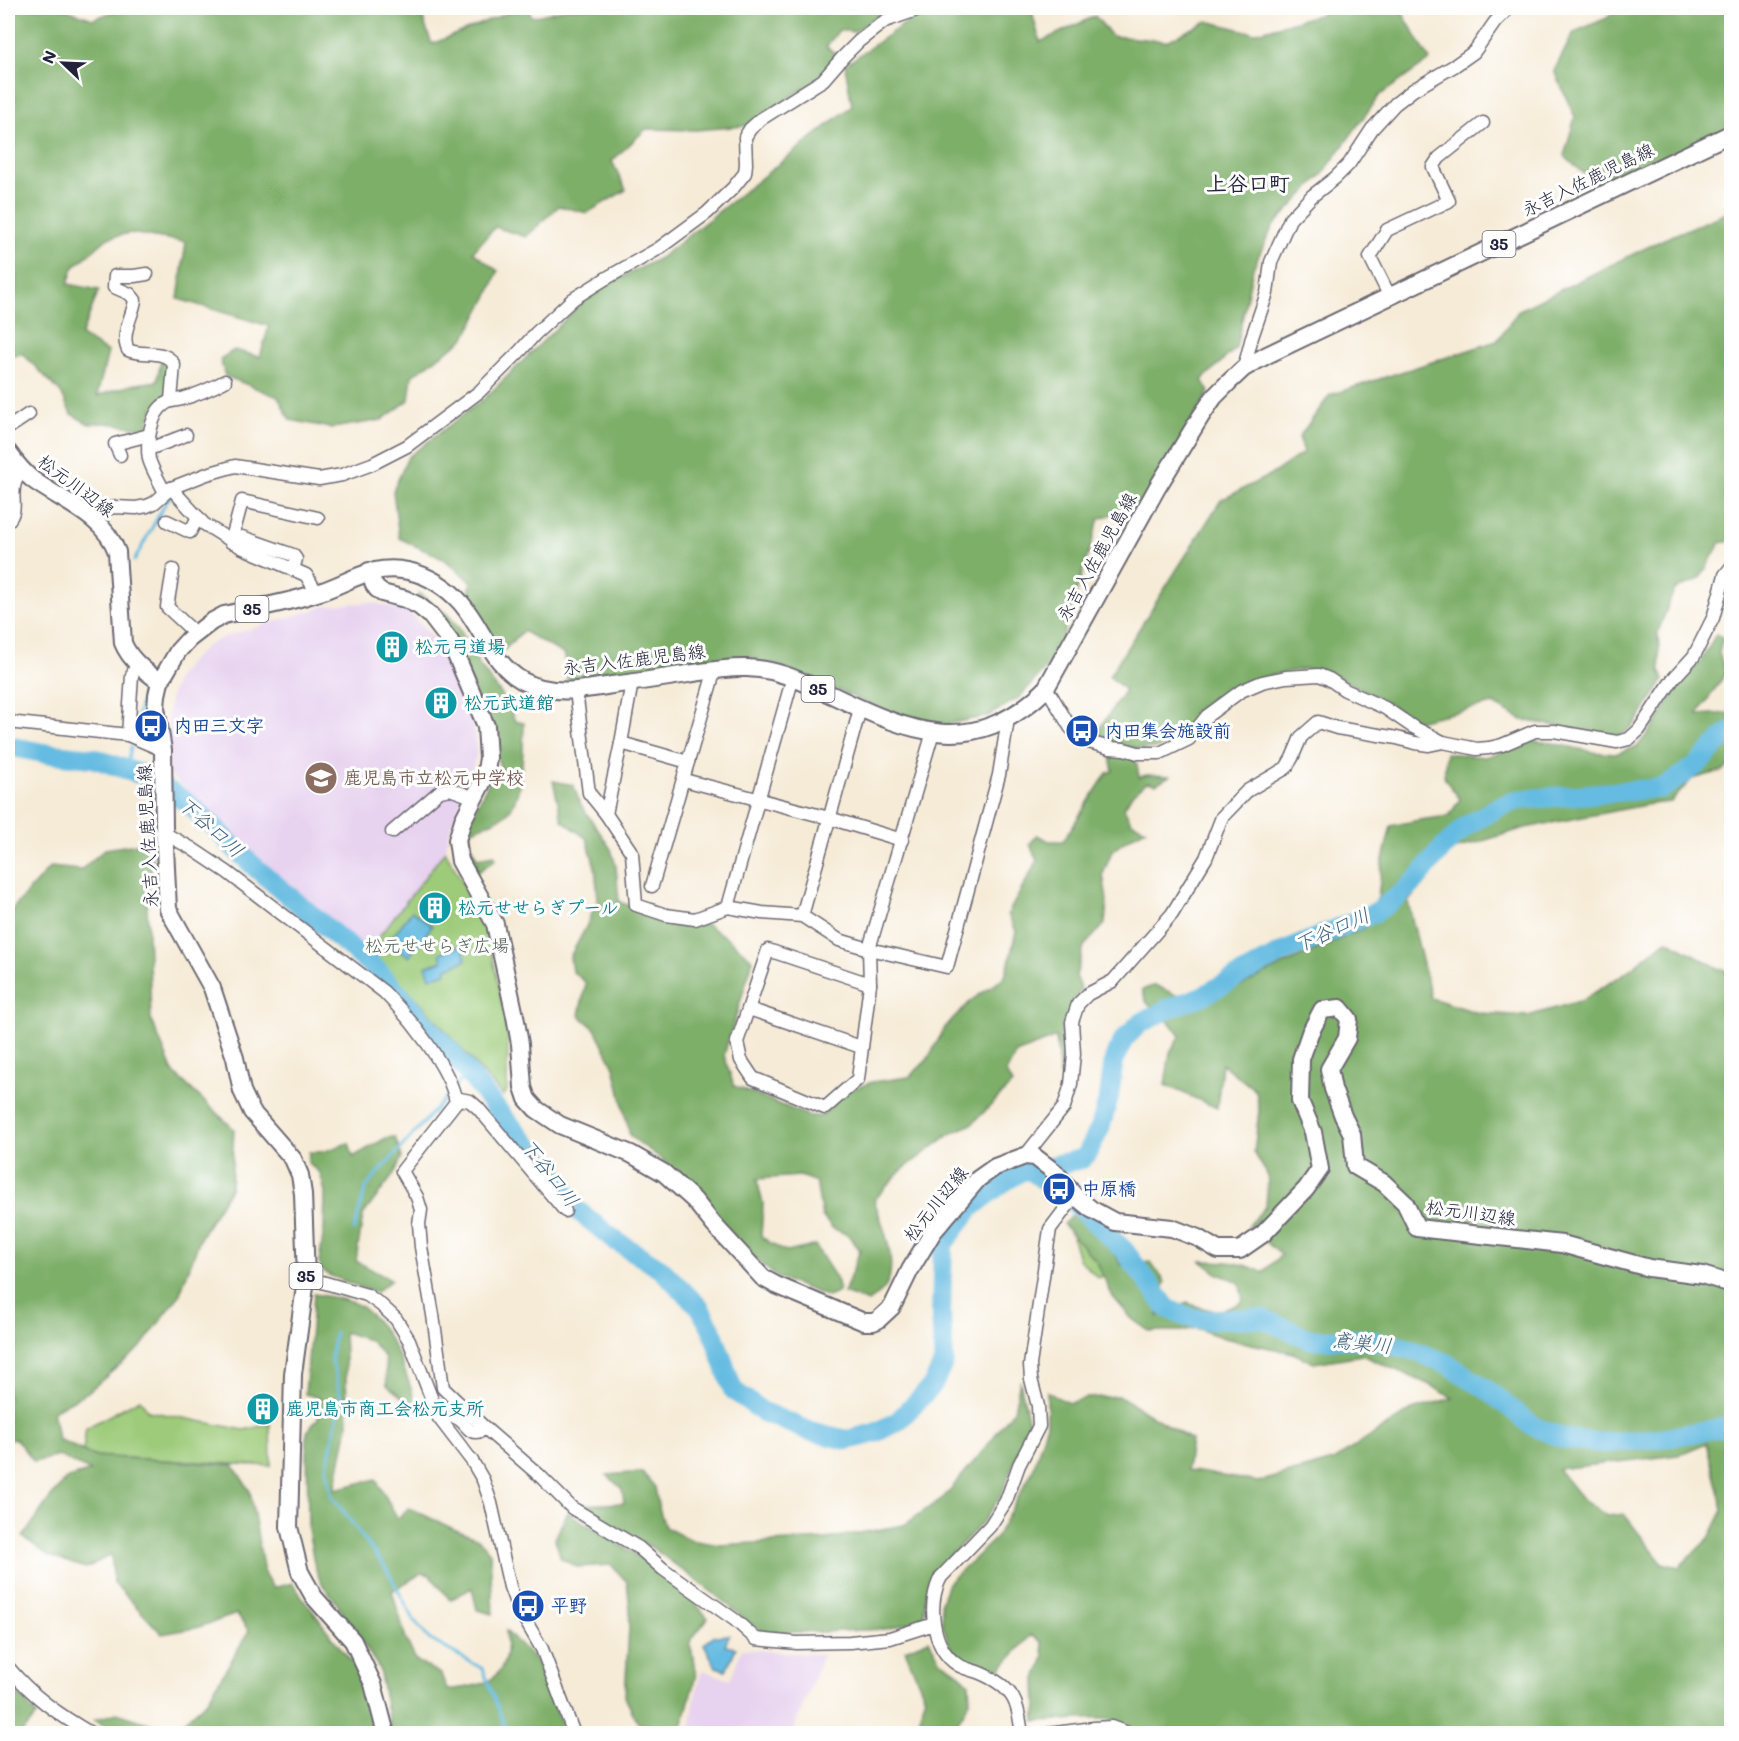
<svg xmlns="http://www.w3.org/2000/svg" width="1739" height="1741" font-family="Mali,'Klee One',sans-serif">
	<rect width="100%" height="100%" fill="#fff"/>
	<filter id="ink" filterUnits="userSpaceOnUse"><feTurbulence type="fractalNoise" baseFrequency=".0167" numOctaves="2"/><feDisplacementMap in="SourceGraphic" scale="12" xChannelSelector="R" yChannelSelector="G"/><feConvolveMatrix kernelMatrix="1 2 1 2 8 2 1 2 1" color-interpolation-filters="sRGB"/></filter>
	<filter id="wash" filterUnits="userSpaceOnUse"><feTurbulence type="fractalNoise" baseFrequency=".008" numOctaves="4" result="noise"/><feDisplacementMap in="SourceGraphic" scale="24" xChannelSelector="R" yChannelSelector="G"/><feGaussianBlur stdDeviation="1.35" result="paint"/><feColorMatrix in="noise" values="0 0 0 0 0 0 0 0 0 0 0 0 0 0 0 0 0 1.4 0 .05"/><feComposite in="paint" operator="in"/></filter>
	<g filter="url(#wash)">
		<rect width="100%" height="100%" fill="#f6ebd7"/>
		<g fill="#e7d2ef">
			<path d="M371,602L409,612L444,650L471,712L477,753L467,784L448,834L445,851L368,951L243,844L168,773V716L170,699L176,679L190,662L208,645L224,637L326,606Z"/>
			<path d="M742,1649L823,1655L792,1733H689L697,1688L702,1670L730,1680Z"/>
		</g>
		<g fill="#9dcb79" stroke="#60765a" stroke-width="1.5">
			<path d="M445,851L484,920L491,947L508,1034L507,1091L503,1096L420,1002L368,951Z"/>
			<path d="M1078,1234L1108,1274L1098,1278L1079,1259L1073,1238Z"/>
			<path d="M140,1399L148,1411L244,1430L270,1424L271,1466L93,1456L83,1451L86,1428Z"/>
		</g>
		<g fill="#7eaf69" stroke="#506852" stroke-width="1.5" fill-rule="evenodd">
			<path d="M19,8H61L93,19L123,8H419L432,44L519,8H527L532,17L565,9L566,8H883L878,16L854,32L839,30L826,47L840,56L816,81L745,126L696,130L646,129L612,161L626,190L587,213L559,206L526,237L495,227L473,252L498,271L489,294L464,339L412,376L409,400L382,420L332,428L290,420L278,397L225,376L220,359L234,350L260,357L269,326L178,299L186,242L130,233L108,238L73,268L68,284L99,290L81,336L108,352L97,396L131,385L157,381L161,360L169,366L167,395C154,404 150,414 147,429L106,423L89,424L71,414L61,393L23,354L8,356V297L16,295V225L8,220V15Z"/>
			<path d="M927,8H1031L1040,42L1095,16L1112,36L1167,41L1207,21L1254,33L1342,8H1408L1403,14L1430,60L1379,96L1322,175L1273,226L1253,268L1236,348L1202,380L1209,392L1130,524L1112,514L1099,519L1063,636L1066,645L1020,697L988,716L947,724L913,722L773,663L578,682H567L565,655L523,631L500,654L466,610L471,582L445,560L399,538L393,491L408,457L485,398L594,291L660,258L852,106L845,65Z"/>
			<path d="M1618,8H1731V127L1601,188L1564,156L1575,117L1554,71L1574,32L1607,18Z"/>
			<path d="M1731,211V541L1720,543L1700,579L1674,590L1658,632L1660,670L1664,680L1634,725L1622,735H1608L1522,720L1493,704L1416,721L1377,697L1331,673L1304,669L1258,678L1185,735L1158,748L1138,749L1097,739L1100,728L1125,690L1109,676L1221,500L1272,474L1304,452L1299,437L1330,395L1497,341L1519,310L1662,240Z"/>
			<path d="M419,593L448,615L459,628L480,666L507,702L515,721L524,723C523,745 524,802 505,815C495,822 481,826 470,831L471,846L477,858L494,855L496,859L474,875L463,860L465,831L491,777L503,776L495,751L492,724L417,597Z"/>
			<path d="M1716,634L1723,638L1719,653L1726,673L1697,715L1731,713V765L1722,771L1692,779L1671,802L1651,804L1525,828L1450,851L1408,902L1431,998L1479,1013L1528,1016L1583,1000L1625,973L1667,940L1720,969L1731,971V1733L1143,1734C1137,1730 1132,1726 1126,1724C1105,1714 1059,1721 1035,1721L1037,1706L1036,1679L1044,1657L1042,1642L1031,1635L997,1673L979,1664L963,1660L950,1647L943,1625L941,1602L948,1583L995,1539L1033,1470L1047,1424V1391L1056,1397L1070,1403L1086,1398L1120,1396L1191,1440L1187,1470L1258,1482L1333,1461L1367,1438L1412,1410L1453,1398L1430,1385L1362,1355L1314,1363L1293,1353L1224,1338L1196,1328L1182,1331H1149L1132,1319L1113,1297L1096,1261L1063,1224L1074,1214L1113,1251L1121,1265L1151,1262L1165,1282L1158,1316L1187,1303C1210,1311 1221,1315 1243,1301L1239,1282L1218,1274L1201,1261C1225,1261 1241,1262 1263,1272L1281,1255L1248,1226L1266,1206L1268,1176L1254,1152L1259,1110L1256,1091L1222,1064L1217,1108L1165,1085L1170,1052L1180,1036L1171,1024L1147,1003L1142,990L1155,985L1176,995L1241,986L1280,966L1365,928L1378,897L1382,864L1391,826L1419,820L1449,816L1460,799L1444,778L1446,753L1485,757L1533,741L1553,743L1593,752L1615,754L1638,746L1657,721L1678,686L1701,661ZM1706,1443L1723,1510L1709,1538L1679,1567L1662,1563L1624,1514L1607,1516L1584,1501L1558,1469L1678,1455Z"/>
			<path d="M1109,752L1131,755L1137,764L1139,777L1147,775L1170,776L1156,784L1147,782L1131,796L1124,808L1131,822L1146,829L1131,837L1112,851L1103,874L1107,901L1105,924L1084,946L1076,976L1081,988L1062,1024L1065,1069L1060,1075L1056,1037L1016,1053L1006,1073L1012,1084L972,1124L950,1134L901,1171L874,1200C882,1223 899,1263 886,1286C883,1293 874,1297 868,1302L844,1293L860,1250L848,1235L832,1228L822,1216L816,1182L800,1176L757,1179L763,1204L761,1236C785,1255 787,1253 815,1245L836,1278L839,1292L828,1297L777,1277L754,1258L697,1194L659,1157L630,1136L614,1067L595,1029L579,1015L586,983L572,971L570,957L586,927L598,899L595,867L587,839L562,820L553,781L573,785L581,805L611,849L616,866L619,902L659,916L672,925L687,927L706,924L730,940L753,960L724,1055L734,1086L809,1116H822L844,1092L872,1082L909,1077L927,1060L946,1026L973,999L1004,978L1009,963L1016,931L1008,914L1037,861L1030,844L1037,835L1049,841H1063L1107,773L1113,771Z"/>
			<path d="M143,843L154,848L147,901L151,1019L173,1072L234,1129L231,1187L201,1236L179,1296L140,1348L88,1392L53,1411L58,1439L93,1456L233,1465L250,1491L264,1573L273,1588L292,1583L332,1637L356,1667L371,1719L374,1733L213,1734L208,1725L183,1733L120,1734L94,1720L117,1713L157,1726L183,1722L207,1701L249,1631L237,1614L196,1628L162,1634L114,1583L111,1555L86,1568L49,1556L23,1537L47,1502L66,1479L91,1471L59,1456L34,1462L16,1439L8,1440V914L50,867L81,870L105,849Z"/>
			<path d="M395,1137L402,1157L394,1174L363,1215L356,1261L391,1280L375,1293L329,1275L322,1270L319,1262L324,1229L325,1192L320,1173L308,1163L309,1152C326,1154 332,1147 349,1143L353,1157L386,1138Z"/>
			<path d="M314,1294C328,1296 353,1300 363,1308C395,1333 406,1373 418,1410L387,1385L385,1358L371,1341L344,1332L348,1426L335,1489L376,1479L398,1519L409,1508L456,1530L479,1539L490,1553L493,1614L477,1610L472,1588L450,1600L430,1575L422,1573L392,1591L406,1639L416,1661L441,1674L447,1690C459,1688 474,1687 484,1683C507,1673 508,1652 506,1631L536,1660L565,1733H391L379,1668L334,1599L323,1585L315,1568L308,1529L307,1432L318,1418L320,1398L305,1394Z"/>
			<path d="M1020,1381L1029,1424L1001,1496L981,1524L935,1572L926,1595L923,1619L887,1629L820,1632H764L751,1624L708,1589L651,1547L579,1505L624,1503L622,1489L607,1475L642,1472L655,1487L658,1505L665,1527L690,1540L720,1545L826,1539L904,1525L944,1497L982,1452L1014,1410Z"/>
			<path d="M567,1512L635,1554L689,1596L708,1618L690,1641L696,1675L681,1731L638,1723L625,1697L630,1610L627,1582L611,1565L576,1567L561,1558L555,1539Z"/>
			<path d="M929,1640L940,1660L960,1674L969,1683L970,1701L957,1723L932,1731V1733H916L925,1698L905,1650Z"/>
			<path d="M8,1683L37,1715L22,1733H10L8,1731Z"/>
		</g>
		<g fill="#65bbe1" stroke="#446e8e" stroke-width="1.5">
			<path d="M412,911L432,926L409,957L389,941Z"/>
			<path d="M460,946L463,948L466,958L465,961L447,968L446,973L430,978L426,966L442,961L440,953Z"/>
			<path d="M729,1635L725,1646L736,1648L726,1670L716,1667L704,1644L715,1636Z"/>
		</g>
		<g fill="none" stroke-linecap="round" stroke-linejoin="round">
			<g stroke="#65bbe1" stroke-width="3">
				<path d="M134,561L167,500L171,497"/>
				<path d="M135,725L144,690"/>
				<path d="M126,769L131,747"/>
				<path d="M455,1087L468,1073"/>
				<path d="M354,1230L366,1187L449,1094"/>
				<path d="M335,1332L331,1357L341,1398L327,1467L331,1495L388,1571L414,1620L429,1639L483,1669L508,1734"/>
			</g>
			<g stroke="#65bbe1" stroke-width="20">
				<path d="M8,746L43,753L93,758L143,775L185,801L219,831L234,848L257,869L378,971L452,1053L505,1119L559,1179L572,1206L616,1241L661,1269L699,1307L712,1330L733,1390L763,1412L809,1431L847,1440L875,1433L898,1421L933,1385L944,1361L941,1315L943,1244L971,1208L1001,1184L1021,1171L1030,1170L1071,1200L1124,1250L1167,1308L1184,1316L1204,1320L1261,1318L1309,1339L1323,1340L1363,1339L1407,1348L1448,1364L1486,1389L1533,1426L1564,1439L1604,1443L1663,1438L1732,1426"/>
				<path d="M1054,1165L1082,1159L1087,1154L1100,1128L1109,1097L1114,1059L1124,1039L1139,1024L1170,1008L1202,996L1281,953L1376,912L1402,893L1419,877L1439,852L1466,826L1498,807L1518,800L1663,788L1697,765L1726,735L1732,731"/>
			</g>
		</g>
	</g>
	<g filter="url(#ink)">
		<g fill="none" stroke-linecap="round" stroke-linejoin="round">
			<g stroke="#6c6872" stroke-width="15">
				<g id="minor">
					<path d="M147,274L134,276H115L114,287L130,294L135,300C133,316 120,334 128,350C142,357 166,348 174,365L171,400"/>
					<path d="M1390,297L1370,257L1387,230L1449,201L1433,167L1439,158L1483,123"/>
					<path d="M1244,368L1252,337L1267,293L1271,262L1290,219L1312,196L1335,178L1349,164L1372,129L1395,104L1413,90L1454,66L1474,52L1495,22L1509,8"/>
					<path d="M8,428L29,414"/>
					<path d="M149,449L186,435"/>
					<path d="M120,455L115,444L149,435"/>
					<path d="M171,488L204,524L241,547L306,575L317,593"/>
					<path d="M165,493C160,482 152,470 149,459C146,444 151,412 165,404C170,400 176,401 182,399C196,395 212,388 225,381"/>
					<path d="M85,514L115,507L136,508L147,506L154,503L171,488L207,474L235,466L319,479L342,475L372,464L407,446L479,392L521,350L535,334L573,299L605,279L658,249L707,213L733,188L745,173L746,164L745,137L750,129L761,119L823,80L843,57L859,41L885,21L922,8"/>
					<path d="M8,521C19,509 10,496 15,483C16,479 20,474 23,470"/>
					<path d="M167,521L190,532L198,517"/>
					<path d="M242,537L293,555L296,559L293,570"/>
					<path d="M231,542L242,501L318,518"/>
					<path d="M173,570L167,607L196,634"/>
					<path d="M1045,690L1051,695L1070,727L1085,741L1110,748L1124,749L1138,753H1160L1189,739L1207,716L1241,691L1262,682L1286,677L1319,675L1329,679L1345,690L1385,708L1413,727L1443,742L1477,749L1489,748L1502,745L1535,731H1554L1617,742L1629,739L1639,730L1673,679L1694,656L1713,618L1725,575L1732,566"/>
					<path d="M576,691L589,793L606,814L632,853L636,905L666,915L695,919L728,907L762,913L802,916L839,940L869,949L947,967L999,775L1008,719"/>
					<path d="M8,722L128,735L163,750"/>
					<path d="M128,735L132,675L137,664"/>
					<path d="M621,743L688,762"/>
					<path d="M684,780L829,818L902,840"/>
					<path d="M606,814L621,743L632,682"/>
					<path d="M392,832L440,791L450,789L475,798"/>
					<path d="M164,833L191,848L227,872L384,992C409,1017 450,1067 456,1102L402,1171L417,1197L421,1210L419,1224L421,1247L433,1315L443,1388L486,1429L539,1475L572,1508L639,1548L663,1569L735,1620L756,1639L797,1643L850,1642L890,1638L934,1624"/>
					<path d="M652,886L715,669"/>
					<path d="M728,907L793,677"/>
					<path d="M802,916L860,709"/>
					<path d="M768,950L870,984L858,1079L825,1108L753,1078L741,1060L737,1042Z"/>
					<path d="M870,984L869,949L933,732"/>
					<path d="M749,1009L861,1047"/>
					<path d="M456,1102L460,1099L470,1101L478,1108L565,1211"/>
					<path d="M1025,1156L1064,1107L1071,1084L1074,1054L1072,1022L1078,1004L1088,994L1113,981L1172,914L1206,858L1222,817L1247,791L1286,768L1292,758L1301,737L1318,722L1337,728L1397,738L1415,743L1429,745L1443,742"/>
					<path d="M306,1279L322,1282L367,1295L381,1305L396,1319L409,1340L439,1418L472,1461L483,1480L491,1503L510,1587L517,1606L542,1649L574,1734"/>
					<path d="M439,1418C444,1418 449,1416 455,1417C469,1422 466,1439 486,1429"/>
					<path d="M8,1667C32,1696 59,1715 92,1734"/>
					<path d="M1022,1734C1020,1722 1019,1708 1013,1698C1006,1686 992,1678 980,1673C973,1670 965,1669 958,1665C931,1648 927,1602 941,1577L990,1526L1006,1501L1019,1465L1039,1426L1038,1406L1031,1379L1030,1365L1050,1229L1075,1196"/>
					<path d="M1048,1734L1094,1728L1111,1727L1130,1734"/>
				</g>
			</g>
			<g stroke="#6c6872" stroke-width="20">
				<g id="major">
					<path d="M8,452C15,462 23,472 33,480C62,501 104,516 117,552L123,643C130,660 145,671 160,682"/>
					<path d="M369,571L374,585L377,589L382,593L405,599L419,606L430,615L450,641L486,726L488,758L485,777L463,820L457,840L460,861L495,924L515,1016L520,1044L523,1087L527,1099L536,1109L560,1125L631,1154L664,1173L694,1200L714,1225L763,1278L776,1285L864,1322H873L878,1320L892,1307L910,1270L933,1232L978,1179L995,1167L1025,1156L1035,1157L1056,1173L1075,1196L1091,1209L1115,1222L1172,1228L1198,1238L1218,1250H1240L1263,1234L1306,1189L1320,1169L1313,1132L1300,1101L1301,1059L1310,1033L1322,1010L1340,1008L1349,1019L1347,1038L1329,1069L1333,1089L1343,1116L1352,1134L1355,1166L1384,1183L1405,1203L1417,1228L1562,1244L1649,1268L1702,1275L1732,1284"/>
					<path d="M386,1734L373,1684L353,1641L314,1597L300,1572L289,1527L293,1374L306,1279L303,1194L300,1175L293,1159L252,1112L242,1091L235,1058L212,988L168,909L164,827L163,750L156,708L157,695L160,682L178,651L189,639L211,622L224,615C255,608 287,603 317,593C349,583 372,563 408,571C428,575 448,588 461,603C483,629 492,664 523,681C551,696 582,690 612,685C637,682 663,678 688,674C707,671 727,667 747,668C779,669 803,682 832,695C911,733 973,759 1045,690L1157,488L1201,416L1214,397L1229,382L1244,368L1267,355L1732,133"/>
				</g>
			</g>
			<use href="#minor" stroke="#fff" stroke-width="12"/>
			<use href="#major" stroke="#fff" stroke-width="16"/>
		</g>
	</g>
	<defs>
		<g id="building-disc" transform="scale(1.725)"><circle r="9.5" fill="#0f9aa8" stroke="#fff"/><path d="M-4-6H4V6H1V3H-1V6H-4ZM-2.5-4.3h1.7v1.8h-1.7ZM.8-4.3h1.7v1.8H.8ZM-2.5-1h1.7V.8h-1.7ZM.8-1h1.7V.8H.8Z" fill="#fff"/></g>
		<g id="bus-disc" transform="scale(1.725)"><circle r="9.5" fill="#1a4fb4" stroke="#fff"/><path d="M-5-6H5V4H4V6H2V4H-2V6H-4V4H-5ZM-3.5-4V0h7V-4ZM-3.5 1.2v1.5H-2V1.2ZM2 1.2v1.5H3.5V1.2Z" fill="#fff"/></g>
		<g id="school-disc" transform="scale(1.725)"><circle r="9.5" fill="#8d6e63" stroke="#fff"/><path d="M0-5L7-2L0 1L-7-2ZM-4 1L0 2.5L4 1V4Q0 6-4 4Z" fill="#fff"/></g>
	</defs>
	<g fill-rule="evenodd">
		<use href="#building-disc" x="392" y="647"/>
		<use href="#building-disc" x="441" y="703"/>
		<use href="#bus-disc" x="151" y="726"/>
		<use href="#bus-disc" x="1082" y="731"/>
		<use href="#school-disc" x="321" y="778"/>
		<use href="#building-disc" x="435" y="908"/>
		<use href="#bus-disc" x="1059" y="1189"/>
		<use href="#building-disc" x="263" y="1409"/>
		<use href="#bus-disc" x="528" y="1606"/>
	</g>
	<g text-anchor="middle" stroke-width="6" stroke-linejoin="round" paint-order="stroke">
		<g fill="#fff" stroke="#646476" stroke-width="1.5">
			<rect x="1482.5" y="231" width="33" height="26" rx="4.5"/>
			<rect x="235.5" y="596" width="33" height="26" rx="4.5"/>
			<rect x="801.5" y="676" width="33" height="26" rx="4.5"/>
			<rect x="289.5" y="1263" width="33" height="26" rx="4.5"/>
		</g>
		<g font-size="16" font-weight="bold" fill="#22223b">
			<text x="1499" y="250">35</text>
			<text x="252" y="615">35</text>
			<text x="818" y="695">35</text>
			<text x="306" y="1282">35</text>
		</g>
		<g font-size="18" fill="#22223b" stroke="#fff">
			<text transform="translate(1588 180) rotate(-26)" y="6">永吉入佐鹿児島線</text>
			<text transform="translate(76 486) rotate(37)" y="6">松元川辺線</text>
			<text transform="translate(1097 557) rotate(-61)" y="6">永吉入佐鹿児島線</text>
			<text transform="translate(634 660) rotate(-7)" y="6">永吉入佐鹿児島線</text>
			<text transform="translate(148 836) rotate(-93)" y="6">永吉入佐鹿児島線</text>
			<text transform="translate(936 1204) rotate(-51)" y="6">松元川辺線</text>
			<text transform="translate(1471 1213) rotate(8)" y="6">松元川辺線</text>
		</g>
		<g font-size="18" font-weight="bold" fill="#0d838f" stroke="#fff" text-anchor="start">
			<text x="415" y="653">松元弓道場</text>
			<text x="464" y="709">松元武道館</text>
			<text x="458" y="914">松元せせらぎプール</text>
			<text x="286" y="1415">鹿児島市商工会松元支所</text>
		</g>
		<g font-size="18" font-weight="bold" fill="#164399" stroke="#fff" text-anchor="start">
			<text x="174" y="732">内田三文字</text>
			<text x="1105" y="737">内田集会施設前</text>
			<text x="1082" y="1195">中原橋</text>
			<text x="551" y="1612">平野</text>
		</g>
		<g font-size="18" font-weight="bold" fill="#785e54" stroke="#fff" text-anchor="start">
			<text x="344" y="784">鹿児島市立松元中学校</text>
		</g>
		<g font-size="18" fill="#4d5d51" stroke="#fff">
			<text x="437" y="952">松元せせらぎ広場</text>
		</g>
		<g font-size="20" font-style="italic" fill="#3d5f7d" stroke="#fff">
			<text transform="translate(211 827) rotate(42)" y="7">下谷口川</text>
			<text transform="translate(1332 930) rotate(-24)" y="7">下谷口川</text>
			<text transform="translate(550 1173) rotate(52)" y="7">下谷口川</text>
			<text transform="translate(1362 1343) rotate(6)" y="7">鳶巣川</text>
		</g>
		<g font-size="21" font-weight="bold" fill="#22223b" stroke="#fff">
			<text x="1248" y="191">上谷口町</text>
		</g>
	</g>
	<rect width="1739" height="1741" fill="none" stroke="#fff" stroke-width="30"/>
	<g transform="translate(63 63) rotate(293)" stroke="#ffffff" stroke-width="4.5" paint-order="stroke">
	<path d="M0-4.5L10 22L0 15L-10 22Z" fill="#22223b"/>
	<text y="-9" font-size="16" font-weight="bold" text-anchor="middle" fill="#22223b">N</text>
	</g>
</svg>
